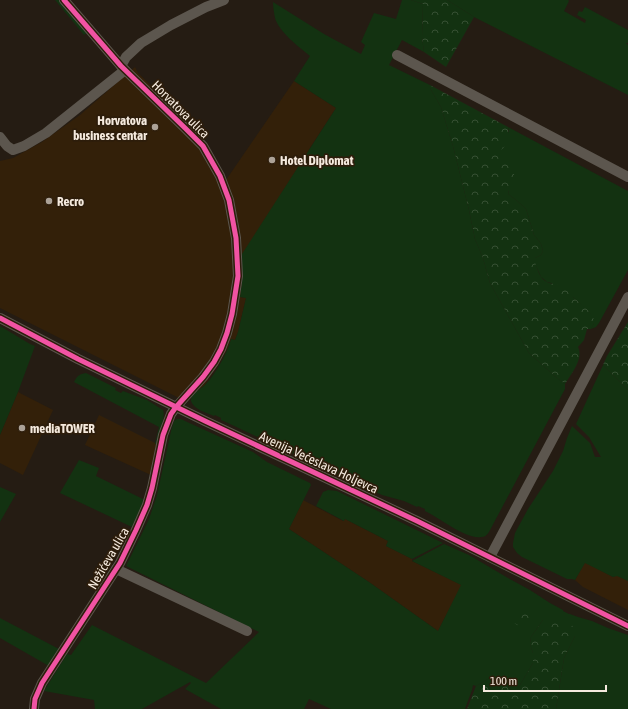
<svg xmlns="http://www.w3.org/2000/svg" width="628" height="709" font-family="'Asap Condensed',sans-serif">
	<defs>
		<pattern id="forest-crowns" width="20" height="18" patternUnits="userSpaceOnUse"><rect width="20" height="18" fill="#133211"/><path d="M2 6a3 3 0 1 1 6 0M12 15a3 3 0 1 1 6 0" fill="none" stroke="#365033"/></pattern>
	</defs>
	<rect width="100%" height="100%" fill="#251c13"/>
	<g fill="#332009">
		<path d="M135,67L138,73L188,121L209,149L226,180L294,81L336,108L310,148L242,270V283L241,297L246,298L238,332L235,340L231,339L230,344L219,364L204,386L194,393L179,398L0,308V161L13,158L42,142L80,115Z"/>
		<path d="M18,392L53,410L23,475L0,463V435Z"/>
		<path d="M99,415L157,444L151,475L85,445Z"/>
		<path d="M303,500L343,521L345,519L388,541L386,546L412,559V561L462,585L438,631L369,582L289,529Z"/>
		<path d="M585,562L613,577L617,575L628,581V610L583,587L575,580Z"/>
	</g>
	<g fill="#133211">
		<path d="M55,0H60L87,33L84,35Z"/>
		<path d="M402,0H411L423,4L422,37L424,52L402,40L389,65L430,85V88L441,107L453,146L469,210L475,239L483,258L490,283L529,353L556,377L565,384V389L489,532C487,535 485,537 481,537C467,540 438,517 425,511V509L418,506L417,507L404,501L382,495L230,424L221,420V418L215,415L214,416C207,413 193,409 191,401C190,393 200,390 205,385C215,375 228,352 231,339L235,340L238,332L246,298L240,297L242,283V254L336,108L294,81L310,56C299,47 279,32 275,18C274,13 273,7 273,2L324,34L361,54L365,45L361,42L374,13L396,19Z"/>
		<path d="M447,0H568L569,1L564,11L585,23L586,20L577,15L579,11L582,12L585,7L628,30V43H626L628,45V95L474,17Z"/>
		<path d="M508,127L628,191V270L599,323L596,327L591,329L594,323L590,313L573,297L551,283L547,282L541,277L535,264V258L541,255L543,251L541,244L534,235L526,209L516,200L508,194L509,190L497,158L498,152L509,131Z"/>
		<path d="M0,326L30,344L35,346L18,392L0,435Z"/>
		<path d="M603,365L628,390V581L617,576L613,577L585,563L575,580L572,579H567L522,557L517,553L513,547V543L515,533L528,509L553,471L563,451L567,438L572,426L590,443L595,457H601L589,437L576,424Z"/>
		<path d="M86,373L116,388L115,390L121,393L123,391L147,400L163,410C166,417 159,436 157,444H155L159,427L74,382C77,376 79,374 86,373Z"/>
		<path d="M177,419H181L185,421L253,452L267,462L310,483L311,485L289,529L369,582L438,631L461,585L412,561L444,544L469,555L508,578L530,590L550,603L563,610V611L569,614H570L578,617L592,621L608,628L628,635V709H556L564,658L575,636L543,620L531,637L530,644L533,653V663L516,692H513C507,686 498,674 488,679C484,681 481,684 476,686L473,685L472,690L465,709H331L309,699L304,709H221L185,689L191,683L190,682L142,709H95L94,700L44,691L67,654L71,655L92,625L206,683L259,632L126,566L149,519L157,495L171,431L174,421Z"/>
		<path d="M79,460L99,468L96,476L145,500L134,528L60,493Z"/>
		<path d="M0,487L16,494L0,522Z"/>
		<path d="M328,490L337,491L443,543L412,559L386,546L388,541L345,519L344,521L316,506L323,492Z"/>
		<path d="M0,618L59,649L49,666L0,638Z"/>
	</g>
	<g fill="url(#forest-crowns)">
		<path d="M411,0H447L474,17L446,67L424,52L422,37L423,4Z"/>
		<path d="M430,85L508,127C509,132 508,142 504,147C500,152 499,151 498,158C508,165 516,169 515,184L509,190L508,194L516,200L526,209L534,235L541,244L543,251L541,255L535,258C535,263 536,266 538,271C544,286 552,282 564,287C567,288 570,290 572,292L573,297C579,303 596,314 594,323C594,324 591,329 591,329H587L584,340L578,347C584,359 571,374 565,384L556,377L529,353L490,283L483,258L475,239L469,210L453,146L441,107L430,88Z"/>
		<path d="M628,322V390L603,365L607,356Z"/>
		<path d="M524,607C548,618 522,636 512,620C514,613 517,609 524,607Z"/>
		<path d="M548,618H556L569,622L574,628L575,636L564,658L556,709H467L476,686C481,684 484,681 488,679C497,674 507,686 513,692H516L533,663V653L530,644L531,637L543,620Z"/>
	</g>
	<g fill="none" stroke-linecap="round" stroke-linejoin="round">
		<g stroke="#5c564e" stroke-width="10">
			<path d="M397,55L628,177"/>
			<path d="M121,66L126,57L141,43L171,25L206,7L224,0"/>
			<path d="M0,137L7,146L13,150L24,146L46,133L125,70"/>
			<path d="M0,318L78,359L205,421L417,521L628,626"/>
			<path d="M490,557L628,297"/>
			<path d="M116,569L247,631"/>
			<path d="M34,709L35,699L42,683L120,563L136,530L147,505L152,488L163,435L171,414L176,407L203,377L214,362L221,349L227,333L232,314L238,276L236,238L229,200L220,176L203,146L185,128L121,66L64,0"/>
		</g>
		<g stroke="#2d1d0b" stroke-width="8">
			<g id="cycleway">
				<path d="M0,318L78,359L205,421L417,521L628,626"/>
				<path d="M34,709L35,699L42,683L120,563L136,530L147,505L152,488L163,435L171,414L176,407L203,377L214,362L221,349L227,333L232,314L238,276L236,238L229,200L220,176L203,146L185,128L121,66L64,0"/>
			</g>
		</g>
		<use href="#cycleway" stroke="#f153a3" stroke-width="5"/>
	</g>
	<g fill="#aca297" stroke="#2d1d0b" stroke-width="1.5">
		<circle cx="155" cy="127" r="4"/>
		<circle cx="272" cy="160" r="4"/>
		<circle cx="49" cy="201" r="4"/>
		<circle cx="22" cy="428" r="4"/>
	</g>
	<g text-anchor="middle" stroke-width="3.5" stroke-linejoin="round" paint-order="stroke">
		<g font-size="13" fill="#f5eade" stroke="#2d1d0b">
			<text transform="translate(181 109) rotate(45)" y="5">Horvatova ulica</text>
			<text transform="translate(319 462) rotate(25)" y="5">Avenija Većeslava Holjevca</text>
			<text transform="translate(108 558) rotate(-60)" y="5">Nežićeva ulica</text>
		</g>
		<g font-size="13" font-weight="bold" fill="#f5eade" stroke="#2d1d0b" text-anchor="start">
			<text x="147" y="125" text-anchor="end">Horvatova<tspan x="147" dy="15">business centar</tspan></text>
			<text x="280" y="165">Hotel Diplomat</text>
			<text x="57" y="206">Recro</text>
			<text x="30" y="433">mediaTOWER</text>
		</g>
	</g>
	<path d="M484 685v6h122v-6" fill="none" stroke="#f5eade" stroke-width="2"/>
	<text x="490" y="685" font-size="12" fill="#f5eade" stroke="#2d1d0b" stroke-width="3" paint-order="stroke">100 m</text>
</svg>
